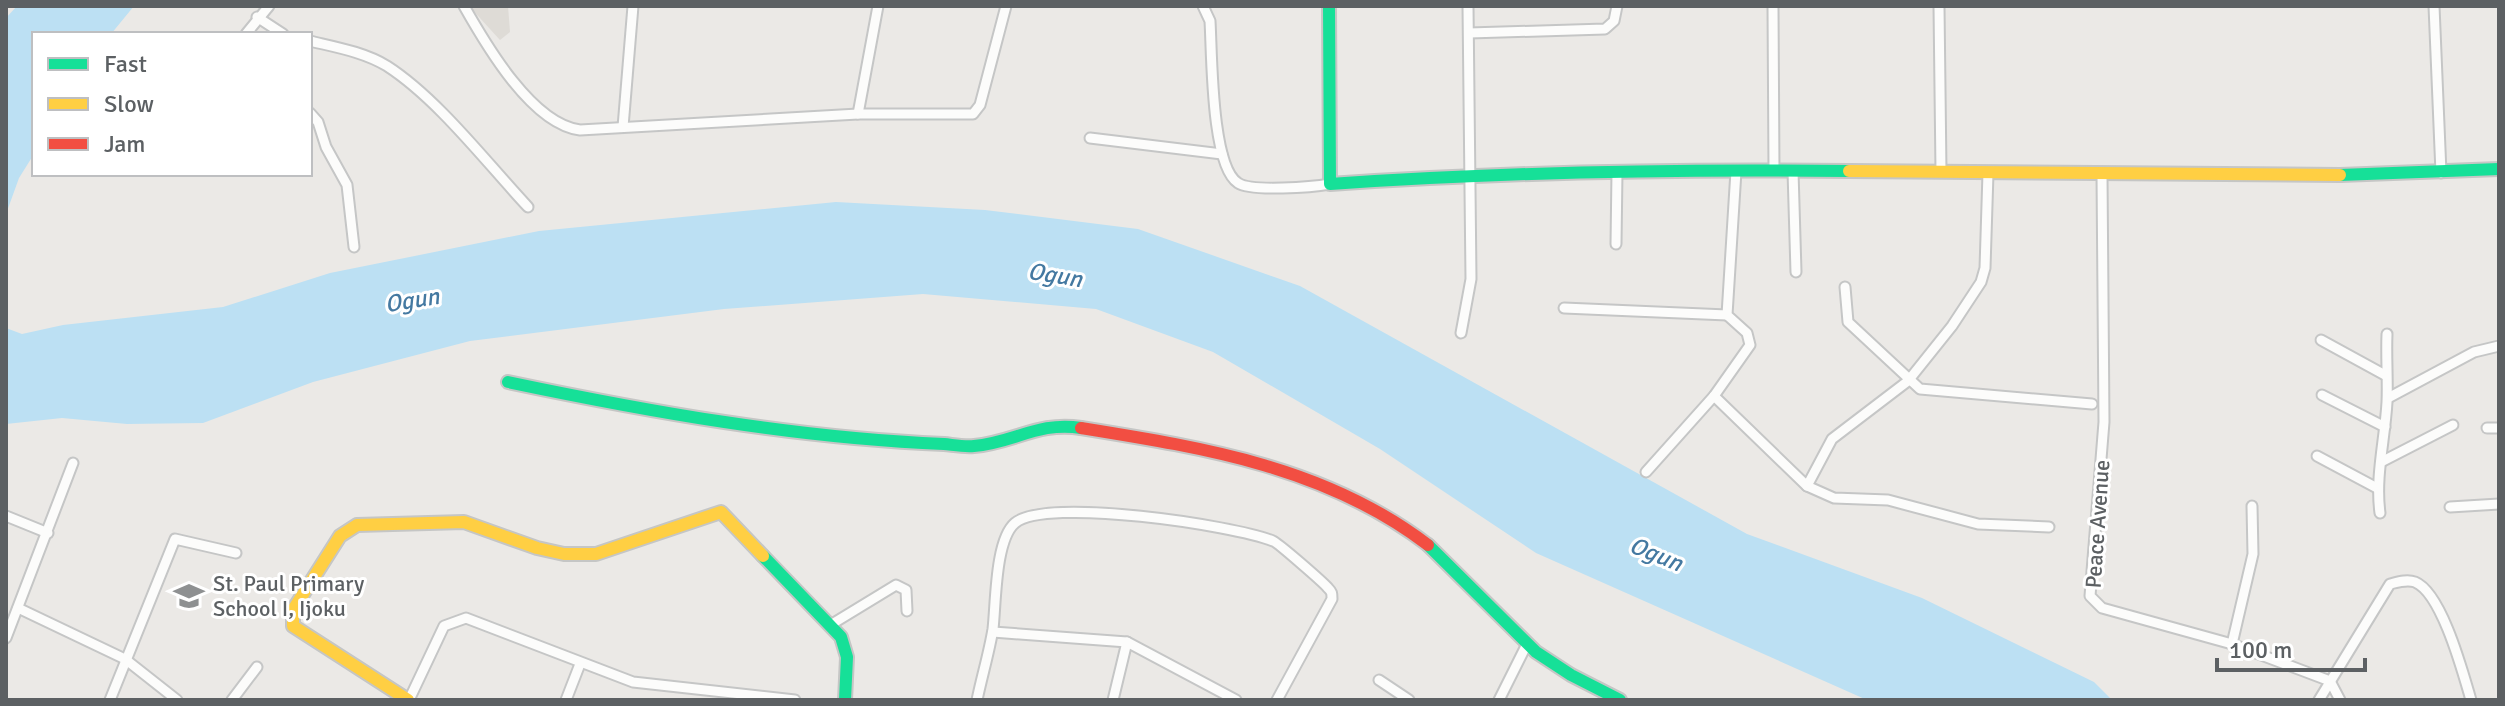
<svg xmlns="http://www.w3.org/2000/svg" width="2505" height="706" font-family="Signika,sans-serif">
	<rect width="100%" height="100%" fill="#ebe9e6"/>
	<path fill="#dedbd6" d="M469,6H508L510,32L500,40Z"/>
	<g fill="#bce0f3">
		<path d="M17,6H134L111,34H34V154L19,178L6,214V18Z"/>
		<path d="M836,202L985,210L1138,229L1300,286L1747,534L1922,598L2094,682L2112,700H1867L1536,553L1380,449L1213,352L1096,309L923,294L724,309L470,341L313,382L203,423L127,424L62,418L6,424V328L22,334L63,325L223,307L330,273L539,231Z"/>
	</g>
	<g fill="none" stroke-linecap="round" stroke-linejoin="round">
		<g stroke="#c5c6c6" stroke-width="13">
			<g id="street">
				<path d="M464,6C486,45 532,124 580,130L858,114H973L980,105L1006,6"/>
				<path d="M1203,6L1210,21C1212,53 1211,166 1238,183C1251,192 1313,187 1330,184"/>
				<path d="M1773,6L1774,171"/>
				<path d="M1939,6L1941,172"/>
				<path d="M2434,6L2441,173"/>
				<path d="M257,17L283,34"/>
				<path d="M1469,33L1605,29L1614,21L1617,6"/>
				<path d="M246,34L269,6"/>
				<path d="M310,41C335,47 364,52 387,66C438,99 486,162 528,207"/>
				<path d="M310,113L318,122L326,147L347,185L354,247"/>
				<path d="M858,114L878,6"/>
				<path d="M623,127L633,6"/>
				<path d="M1090,138L1222,154"/>
				<path d="M1793,171L1796,272"/>
				<path d="M2102,174L2104,422L2090,596L2102,608L2232,644L2330,681L2340,700"/>
				<path d="M1616,244L1617,172"/>
				<path d="M1845,287L1848,322L1920,389L2092,404"/>
				<path d="M1564,308L1727,315"/>
				<path d="M1461,333L1471,279L1468,6"/>
				<path d="M2321,340L2385,375"/>
				<path d="M2322,395L2385,427"/>
				<path d="M1714,396L1807,486L1834,498L1888,500L1978,524L2049,527"/>
				<path d="M2388,398L2474,352L2499,346"/>
				<path d="M2487,428H2499"/>
				<path d="M2317,456L2377,488"/>
				<path d="M2383,461L2453,425"/>
				<path d="M1646,472L1714,396L1750,345L1747,333L1727,315L1736,171"/>
				<path d="M1807,486L1832,439L1908,381L1952,326L1981,282L1985,268L1988,173"/>
				<path d="M2450,507L2499,504"/>
				<path d="M2380,513C2375,477 2385,439 2387,402C2388,380 2386,357 2387,334"/>
				<path d="M6,516L48,533"/>
				<path d="M18,608L125,659L177,700"/>
				<path d="M832,624L896,585L906,590L907,611"/>
				<path d="M993,632L1127,642L1236,700"/>
				<path d="M6,638L73,463"/>
				<path d="M2232,644L2253,554L2252,506"/>
				<path d="M1379,680L1409,700"/>
				<path d="M110,700L175,539L236,553"/>
				<path d="M232,700L257,667"/>
				<path d="M409,700L444,626L466,618L633,682L795,700"/>
				<path d="M566,700L580,664"/>
				<path d="M977,700C982,676 989,653 993,629C996,603 995,540 1015,523C1046,497 1233,525 1273,541C1277,542 1323,582 1328,588C1332,592 1332,593 1332,599L1277,700"/>
				<path d="M1113,700L1127,642"/>
				<path d="M1499,700L1527,644"/>
				<path d="M2319,700L2390,584C2398,582 2407,579 2415,582C2442,593 2463,673 2471,700"/>
			</g>
		</g>
		<g stroke="#c5c6c5" stroke-width="16">
			<g id="fast">
				<path d="M1329,6L1330,184C1503,172 1675,169 1849,171"/>
				<path d="M2340,175L2499,169"/>
				<path d="M508,382C651,412 797,438 944,444C954,445 964,447 974,446C1013,443 1039,421 1081,428"/>
				<path d="M1428,545L1536,652L1571,675L1620,700"/>
				<path d="M763,556L841,637L847,657L845,700"/>
			</g>
		</g>
		<g stroke="#c5c6c5" stroke-width="16">
			<g id="slow">
				<path d="M1849,171L2340,175"/>
				<path d="M408,700L293,626V610L340,536L357,525L464,522L537,548L564,554H596L721,512L763,556"/>
			</g>
		</g>
		<g stroke="#c5c6c5" stroke-width="16">
			<path id="jam" d="M1081,428C1205,448 1326,467 1428,545"/>
		</g>
		<use href="#street" stroke="#fcfcfb" stroke-width="9"/>
		<use href="#fast" stroke="#16e098" stroke-width="12"/>
		<use href="#slow" stroke="#ffcf43" stroke-width="12"/>
		<use href="#jam" stroke="#f24e42" stroke-width="12"/>
	</g>
	<defs>
		<g id="school-bare" transform="scale(2.4)"><path d="M0-5L7-2L0 1L-7-2ZM-4 1L0 2.5L4 1V4Q0 6-4 4Z" fill="#8e9091" stroke="#fff" stroke-width="2.5" paint-order="stroke"/></g>
	</defs>
	<g fill-rule="evenodd">
		<use href="#school-bare" x="189" y="596"/>
	</g>
	<g text-anchor="middle" stroke-width="6" stroke-linejoin="round" paint-order="stroke">
		<g font-size="22" fill="#5c6063" stroke="#fff">
			<text transform="translate(2097 524) rotate(-86)" y="8">Peace Avenue</text>
		</g>
		<g font-size="22" fill="#5c6063" stroke="#fff" text-anchor="start">
			<text x="213" y="591">St. Paul Primary<tspan x="213" dy="25">School I, Ijoku</tspan></text>
		</g>
		<g font-size="24" font-style="italic" fill="#4479a1" stroke="#fff">
			<text transform="translate(1055 275) rotate(9)" y="8">Ogun</text>
			<text transform="translate(412 300) rotate(-9)" y="8">Ogun</text>
			<text transform="translate(1656 554) rotate(22)" y="8">Ogun</text>
		</g>
	</g>
	<rect width="2505" height="706" fill="none" stroke="#5c6063" stroke-width="16"/>
	<rect x="32" y="32" width="280" height="144" fill="#ffffff" stroke="#bebfc1" stroke-width="2"/>
	<rect x="48" y="58" width="40" height="12" fill="#16e098" stroke="#bebfc1" stroke-width="2"/>
	<text x="104" y="72" font-size="24" fill="#5c6063">Fast</text>
	<rect x="48" y="98" width="40" height="12" fill="#ffcf43" stroke="#bebfc1" stroke-width="2"/>
	<text x="104" y="112" font-size="24" fill="#5c6063">Slow</text>
	<rect x="48" y="138" width="40" height="12" fill="#f24e42" stroke="#bebfc1" stroke-width="2"/>
	<text x="104" y="152" font-size="24" fill="#5c6063">Jam</text>
	<path d="M2217 658v12h148v-12" fill="none" stroke="#5c6063" stroke-width="4"/>
	<text x="2229" y="658" font-size="24" fill="#5c6063" stroke="#ffffff" stroke-width="6" paint-order="stroke">100 m</text>
</svg>
